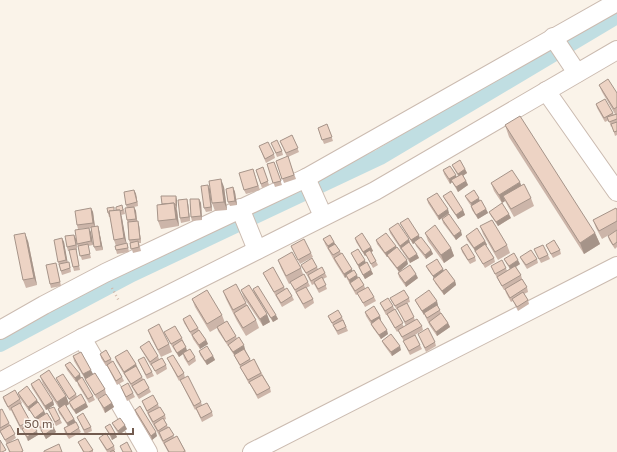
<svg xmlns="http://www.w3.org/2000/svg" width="617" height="452" font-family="'Public Sans',sans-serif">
	<rect width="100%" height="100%" fill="#faf3e9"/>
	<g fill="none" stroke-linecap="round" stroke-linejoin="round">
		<path stroke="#c0dee2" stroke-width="16" d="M0,344L132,274L380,157L617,16"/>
		<g stroke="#cbbbb0" stroke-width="20">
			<g id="minor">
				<path d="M553,37L577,73"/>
				<path d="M546,91L617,192"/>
				<path d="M306,178L323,216"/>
				<path d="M240,208L257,250"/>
				<path d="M0,330L44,305L105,273L306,178L617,2"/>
				<path d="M82,338L148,452"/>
				<path d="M0,382L82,338L375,191L617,50"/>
				<path d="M252,452L617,266"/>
			</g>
		</g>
		<path stroke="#d2b6a7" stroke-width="2.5" stroke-dasharray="1 3" stroke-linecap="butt" d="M112,288L119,301"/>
		<use href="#minor" stroke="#fff" stroke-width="18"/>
	</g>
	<g fill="#ccb5a9">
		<path d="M599,85L617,93V135L615,136L612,126L611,127L609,120L605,122L597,108L596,104L613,113L614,115L615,114L602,92Z"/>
		<path d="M327,124L333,141L324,144L318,128Z"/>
		<path d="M505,125L595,233L600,244L584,254L509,137Z"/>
		<path d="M292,135L299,152L288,157L296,179L284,183L276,161L287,157L280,141Z"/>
		<path d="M259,146L274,154L275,158L266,163Z"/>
		<path d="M273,147L282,151L283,155L277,157Z"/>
		<path d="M274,162L282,185L275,187L267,164Z"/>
		<path d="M452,165L465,169L467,173L463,176L466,181L468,185L458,192L452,182L450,184L444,174L443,170L456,177L458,176L454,169Z"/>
		<path d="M263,167L269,185L262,188L256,170Z"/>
		<path d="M253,169L260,190L246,194L244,190Z"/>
		<path d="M491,183L521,186L531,198L534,206L514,217L505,201L502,203L494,191Z"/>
		<path d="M224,187L227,210L215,211L212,203Z"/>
		<path d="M233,187L235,192L237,205L230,206L228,202Z"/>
		<path d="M210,189L212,211L206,212L204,208Z"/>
		<path d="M134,190L136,194L138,206L134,207L136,211L137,221L139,225L141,243H139L141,251L133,253L129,240L127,220V208L126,205Z"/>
		<path d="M443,196L463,210L465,215L458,219L445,200Z"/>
		<path d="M465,196L480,200L486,209L488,213L478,219L472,210L471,206L467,200Z"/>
		<path d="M187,199L188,203L190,221L181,223L180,218Z"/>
		<path d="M199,199L201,203L202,220L192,221L191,217Z"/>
		<path d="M427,199L449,213V214L462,235L456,240L443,223L442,219L448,215L439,220L428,203Z"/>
		<path d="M177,200V209L179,226L161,229L158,221L162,204Z"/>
		<path d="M91,208L93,212L95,227L98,226L99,230L103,250L96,251L94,247L91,228L78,229L77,225Z"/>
		<path d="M124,209L125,214L121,215L122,218L126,244L127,243L128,247L129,252L117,254L116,250V246L114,240L110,217H109L108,213L115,211Z"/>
		<path d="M617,210V247L615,249L609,240L608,236L614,232L602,239L596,228L593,220Z"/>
		<path d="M489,212L511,218L498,226L491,216Z"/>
		<path d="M400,223L420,238L431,250L433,254L426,259L416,246L415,243L413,244L402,227Z"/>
		<path d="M480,226L507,245L510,253L498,260L483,234Z"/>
		<path d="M389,229L409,239L410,243L419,258L410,263L390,233Z"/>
		<path d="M91,232L93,245L88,246L91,258L82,260L77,244Z"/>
		<path d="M425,233L451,248L454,256L444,263L428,241Z"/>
		<path d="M74,235L76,239L77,250H76L80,270L74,271L69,251H68L67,247Z"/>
		<path d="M466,236L485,241L487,245H486L494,258L495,262L485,268L476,252L467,240Z"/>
		<path d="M62,238L64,242L67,262L70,266L71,272L62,275L58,262Z"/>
		<path d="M355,238L371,247L373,251L371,252L378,265L373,268L366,255L365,256L356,242Z"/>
		<path d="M323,239L334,242L341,253L352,269V271L357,275L358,278L364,285L365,288L374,297L376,301L365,307L358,294L356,295L346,277L345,278L335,262L325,244Z"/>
		<path d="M376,240L396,246L397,248L408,264L399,272L389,259L388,257H387L377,244Z"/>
		<path d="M28,241L37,285L26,288L23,280Z"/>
		<path d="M546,245L560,250L561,254L553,258L548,249Z"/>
		<path d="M291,246L311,253L313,257L300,264Z"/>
		<path d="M461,248L475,257L476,261L470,264L462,252Z"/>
		<path d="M534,249L548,255L550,259L541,263Z"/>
		<path d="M351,253L366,263L371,270L373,274L365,279L353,257Z"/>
		<path d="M520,257L537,259L538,263L527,269L522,261Z"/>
		<path d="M504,259L520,264L516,267L521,275L522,279L527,287L528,292L524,294L528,300L529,304L518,311L513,301L511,302L506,293L505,290H504L497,278L491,266L506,268L507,271L510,269L506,263Z"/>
		<path d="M278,260L301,268L303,274L308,282L310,286L306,288L313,299L314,303L305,309L292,286L291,283L289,284L281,268Z"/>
		<path d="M301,265L317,267L318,269L325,273L327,277L323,279L327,289L319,293L314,284L312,285L308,277L303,269Z"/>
		<path d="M426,266L444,270L455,281L456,285L444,295L435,283L434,278L428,270Z"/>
		<path d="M57,267L61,286L51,288L50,284Z"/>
		<path d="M263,273L284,287L285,289L292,296L294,300L282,307L265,277Z"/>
		<path d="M398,273L418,278L406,287L399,277Z"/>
		<path d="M253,289L278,319L273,322L254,293Z"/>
		<path d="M241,290L270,322L263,326L244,298Z"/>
		<path d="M223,291L246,303L256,320L259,328L246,336L237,321L226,299Z"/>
		<path d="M390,298H409L410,302L407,303L415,320L422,326L423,330L415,335L422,349L410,355L405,345L404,341L398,331L397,332L387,315H386L380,303L393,306L404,327L406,326L398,309L397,310L392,302Z"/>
		<path d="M192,299L222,315L225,323L236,336L237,339L245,349L251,361L254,359L270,388L271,392L258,399L250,384H249L234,355L230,349L229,346H228L218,331L217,328L210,332L195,307Z"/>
		<path d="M415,300L438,305V306L441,313L448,323L450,327L437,336L430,326L424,314V315L417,304Z"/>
		<path d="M365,312L380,316L381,320H380L388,334L381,339L373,328L371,324L366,316Z"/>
		<path d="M328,316L342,317L348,331L338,335Z"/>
		<path d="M183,319L198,328L199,330L206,340L208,344L200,349L193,339L192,336L184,323Z"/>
		<path d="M148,330L169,344L172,352L161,357L151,338Z"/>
		<path d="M164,332L182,338L187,351L195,357L196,361L189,366L184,358L183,354L179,357L173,348L166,336Z"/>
		<path d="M418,334L435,342L436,346L426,352Z"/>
		<path d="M382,341L401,350L392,356L384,345Z"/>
		<path d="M140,347L158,356L159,359L166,365L167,369L157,375L152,365L151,366L142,351Z"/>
		<path d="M199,351L213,356L215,360L207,365L200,355Z"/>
		<path d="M100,354L111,359L112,362L122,377L124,381L117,385L107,366H106L101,358Z"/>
		<path d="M73,356L93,374L85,379L74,361Z"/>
		<path d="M115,357L136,364L143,379L149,388L151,392L139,399L116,361Z"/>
		<path d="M167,358L184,373L185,378L201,402L202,405L212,412L213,416L202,422L196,409L195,410L180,380L179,381L169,362Z"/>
		<path d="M138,360L152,372L154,376L147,379Z"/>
		<path d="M65,365L93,396L95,400L89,403L78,385L77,381L76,382L67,370Z"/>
		<path d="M40,376L66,396L69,404L66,406L74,419L81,432L69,439L65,433L64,428L68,426L59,413L58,409L59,408L43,384Z"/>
		<path d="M56,378L76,394L77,397L86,403L88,407L76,414L70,406L69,402L70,401L58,382Z"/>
		<path d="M85,379L105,389L106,394L97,399L87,383Z"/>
		<path d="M31,384L53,401L54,405L46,410L32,388Z"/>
		<path d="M121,387L133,393L135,397L127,401Z"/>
		<path d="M18,393L37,400L38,403L44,411L45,414L52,421L54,425L53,426L56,432L46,439L37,424L36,420L30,411H29L19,397Z"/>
		<path d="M3,397L20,399L22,403L21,404L31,424L38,435L28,441L22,429L21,430L11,410L10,411L4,401Z"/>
		<path d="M98,399L112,403L114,407L105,413Z"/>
		<path d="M142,401L158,404L159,407L165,415L166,419L164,420L168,427L174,437L177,436L186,452H168L149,417Z"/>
		<path d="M48,409L60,419L62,423L56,426L50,413Z"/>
		<path d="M0,410L9,423L16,438L7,444L18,439L23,452H9L7,444L0,432Z"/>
		<path d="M135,410L157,436L152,440L136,414Z"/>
		<path d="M77,417L91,427L92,431L85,434Z"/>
		<path d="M112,423L127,429L119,435L114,427Z"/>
		<path d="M105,427L115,433L117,437L112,440L107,431Z"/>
		<path d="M99,438L114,446L115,450L114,451L115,452H107L101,442Z"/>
		<path d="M78,442L93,450V452H83Z"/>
	</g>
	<g fill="#a69489">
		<path d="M465,169L467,173L459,178L458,174Z"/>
		<path d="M456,175L457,179L451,180L452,182L450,184L449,179Z"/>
		<path d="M221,179L224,187L227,210L224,202Z"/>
		<path d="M466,181L468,185L458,192L456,187Z"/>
		<path d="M520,182L523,190L503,196L505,201L502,203L499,195Z"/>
		<path d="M208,185L210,189L212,211L211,207Z"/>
		<path d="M233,187L235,192L237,205L235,201Z"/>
		<path d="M134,190L136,194L138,206Z"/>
		<path d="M176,196L177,200V209L176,205Z"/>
		<path d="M479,198L480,202L472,207L471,203Z"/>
		<path d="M187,199L188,203L190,221L189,217Z"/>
		<path d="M199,199L201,203L202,220L201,216Z"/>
		<path d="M174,203L177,211L179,226L176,219Z"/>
		<path d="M134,207L136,211L137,223L136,219Z"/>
		<path d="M91,208L93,212L95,227L93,223Z"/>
		<path d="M448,209L449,213L439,220L438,216Z"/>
		<path d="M486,209L488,213L478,219L476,215Z"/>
		<path d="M120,210L122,218L127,246L124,238Z"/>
		<path d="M463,210L465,215L458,219L456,215Z"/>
		<path d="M509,214L511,218L498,226L496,222Z"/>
		<path d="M138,221L139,225L141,243L140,239Z"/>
		<path d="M98,226L99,230L103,250L101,246Z"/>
		<path d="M89,228L91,232L93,245L91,241Z"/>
		<path d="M461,231L462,235L456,240L454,236Z"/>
		<path d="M25,233L28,241L37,285L34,278Z"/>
		<path d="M595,233L600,244L584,254L580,243Z"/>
		<path d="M74,235L76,239L77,250Z"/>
		<path d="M419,235L420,239L413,244L411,240Z"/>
		<path d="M62,238L64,242L68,264L66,260Z"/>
		<path d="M409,239L410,244L401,248V250L400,246Z"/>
		<path d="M485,241L487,245L475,252L474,248Z"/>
		<path d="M334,242L336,246L329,250L328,246Z"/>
		<path d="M396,246L397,250L387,255L388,257H387L385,253Z"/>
		<path d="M371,247L373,251L366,255L365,253L366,255L365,256L363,252Z"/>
		<path d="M451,248L454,256L444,263L441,255Z"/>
		<path d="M431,250L433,254L426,259L425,255Z"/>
		<path d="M417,254L419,258L410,263L409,259Z"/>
		<path d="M365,260L366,264L360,269L358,265Z"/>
		<path d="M407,260L408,264L399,272L397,268Z"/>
		<path d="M518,260L520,264L510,270L509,266Z"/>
		<path d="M352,269L353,273L346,275V277L345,278L344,274Z"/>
		<path d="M443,269L445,273L434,280L433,276Z"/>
		<path d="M371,270L373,274L365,279L363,275Z"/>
		<path d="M416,274L418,278L406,287L405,283Z"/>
		<path d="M357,275L358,279L350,284L349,280Z"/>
		<path d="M455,281L456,285L444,295L442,291Z"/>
		<path d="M437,301L438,305L425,314L424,313V315L422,311Z"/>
		<path d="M267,314L270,322L263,326L260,319Z"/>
		<path d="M276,315L278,319L273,322L271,318Z"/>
		<path d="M380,316L381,320L372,325L371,321Z"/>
		<path d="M448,323L450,327L437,336L436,332Z"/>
		<path d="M387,330L388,334L381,339L379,335Z"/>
		<path d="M206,340L208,344L200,349L199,345Z"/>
		<path d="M244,345L245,349L235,356L233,352Z"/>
		<path d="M400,346L401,350L392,356L391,352Z"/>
		<path d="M186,347L187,351L179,357L177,353Z"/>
		<path d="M213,356L215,360L207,365L205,361Z"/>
		<path d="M136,364L137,368L124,373L125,376L124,372Z"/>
		<path d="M91,370L93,374L85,379L83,374Z"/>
		<path d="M80,374L81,378L76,382L75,378Z"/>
		<path d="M66,396L69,404L60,410L57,402Z"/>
		<path d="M37,400L39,404L29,409L30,411H29L28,407Z"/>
		<path d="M53,401L54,405L46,410L45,406Z"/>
		<path d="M86,403L88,407L76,414L74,410Z"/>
		<path d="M112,403L114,407L105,413L104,408Z"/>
		<path d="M44,411L46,415L37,422L35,418Z"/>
		<path d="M74,419L76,423L68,427L67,423Z"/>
		<path d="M52,421L54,425L42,432L41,428Z"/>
		<path d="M125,425L127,429L119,435L118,431Z"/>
		<path d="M54,428L56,432L46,439L44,435Z"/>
		<path d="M37,431L38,435L28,441L27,437Z"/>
		<path d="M156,432L157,436L152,440L151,436Z"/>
		<path d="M115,433L117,437L112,440L111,436Z"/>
	</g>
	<g fill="#edd3c4" stroke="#a69489">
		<path d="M608,79L617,93V107L614,109L599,85Z"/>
		<path d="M605,99L613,113L604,118L596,104Z"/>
		<path d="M617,114V119L609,122L607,117Z"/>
		<path d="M520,116L595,233L580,243L505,125Z"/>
		<path d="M617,122V131L614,132L611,124Z"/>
		<path d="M327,124L332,137L322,140L318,128Z"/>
		<path d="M292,135L298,148L286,153L280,141Z"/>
		<path d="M277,140L282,151L276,153L271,143Z"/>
		<path d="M268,142L274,154L265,159L259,146Z"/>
		<path d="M288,156L294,175L282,179L276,161Z"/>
		<path d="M460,160L465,169L458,174L452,165Z"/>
		<path d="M274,162L281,181L273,183L267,164Z"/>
		<path d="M450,166L456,175L449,179L443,170Z"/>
		<path d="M263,167L268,181L261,184L256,170Z"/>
		<path d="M253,169L258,186L244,190L239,173Z"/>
		<path d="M512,170L520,182L499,195L491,183Z"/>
		<path d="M462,174L466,181L456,187L451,180Z"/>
		<path d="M221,179L224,202L212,203L209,181Z"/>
		<path d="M524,184L531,198L511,209L503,196Z"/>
		<path d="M208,185L211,207L204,208L201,186Z"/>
		<path d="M233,187L235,201L228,202L226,189Z"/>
		<path d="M134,190L137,202L126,205L124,192Z"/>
		<path d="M474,190L479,198L471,203L465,196Z"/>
		<path d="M451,191L463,210L456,215L443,196Z"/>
		<path d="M437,193L448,209L438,216L427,199Z"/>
		<path d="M161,196H176V205H175L174,203L162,204Z"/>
		<path d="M187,199L189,217L180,218L178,200Z"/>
		<path d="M190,199H199L201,216L191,217Z"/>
		<path d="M481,200L486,209L476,215L471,206Z"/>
		<path d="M174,203L176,219L158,221L157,205Z"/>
		<path d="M502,203L509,214L496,222L489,212Z"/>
		<path d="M122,205L123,210L120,211V210H116V207Z"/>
		<path d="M114,207V211H109L110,213H108L107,208Z"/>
		<path d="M134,207L136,219L127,220L125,208Z"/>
		<path d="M91,208L93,223L77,225L75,211Z"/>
		<path d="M616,208L617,210V221L599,231L593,220Z"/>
		<path d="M120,210L124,238L114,240L109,211Z"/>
		<path d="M449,214L461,231L454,236L442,219Z"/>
		<path d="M408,218L419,235L411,240L400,223Z"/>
		<path d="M492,220L507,245L495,252L480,226Z"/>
		<path d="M138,221L140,239L129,240L128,222Z"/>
		<path d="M398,223L409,239L400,246L389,229Z"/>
		<path d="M435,225L451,248L441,255L425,233Z"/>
		<path d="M98,226L101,246L94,247L91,227Z"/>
		<path d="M89,228L91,241L77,244L75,230Z"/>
		<path d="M477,228L485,241L474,248L466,236Z"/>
		<path d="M617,230V242L613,245L608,236Z"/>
		<path d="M25,233L34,278L23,280L14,235Z"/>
		<path d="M362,233L371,247L363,252L355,238Z"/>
		<path d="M386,233L396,246L385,253L376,240Z"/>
		<path d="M74,235L76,245L67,247L65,236Z"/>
		<path d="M330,235L334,242L328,246L323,239Z"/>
		<path d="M421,237L431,250L425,255L414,242Z"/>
		<path d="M62,238L66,260L58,262L54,240Z"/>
		<path d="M304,239L311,253L298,260L291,246Z"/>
		<path d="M554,240L560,250L551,254L546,245Z"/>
		<path d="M138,241L139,247L131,249L130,243Z"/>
		<path d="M409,242L417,254L409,259L401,248Z"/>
		<path d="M127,243L128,248L116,250L115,246Z"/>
		<path d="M88,244L90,254L80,256L78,246Z"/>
		<path d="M335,244L340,251L333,255L328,248Z"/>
		<path d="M467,244L475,257L468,260L461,248Z"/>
		<path d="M485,244L494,258L483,264L475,251Z"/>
		<path d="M543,245L548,255L539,259L534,249Z"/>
		<path d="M397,247L407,260L397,268L387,255Z"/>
		<path d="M76,249L79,266L73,267L69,250Z"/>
		<path d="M358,249L365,260L358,265L351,253Z"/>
		<path d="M370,250L376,261L371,264L365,253Z"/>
		<path d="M531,250L537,259L526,265L520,257Z"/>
		<path d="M292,252L301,268L286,276L278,260Z"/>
		<path d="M342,253L352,269L344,274L334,258Z"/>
		<path d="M514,253L518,260L509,266L504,259Z"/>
		<path d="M312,258L317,267L306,273L301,265Z"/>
		<path d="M437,259L443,269L433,276L426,266Z"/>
		<path d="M502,260L506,268L495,274L491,266Z"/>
		<path d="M69,262L70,268L61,271L59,264Z"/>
		<path d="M367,262L371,270L363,275L359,267Z"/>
		<path d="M56,263L60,282L50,284L46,265Z"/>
		<path d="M410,265L416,274L405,283L398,273Z"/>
		<path d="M515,266L521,275L502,286L497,277Z"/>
		<path d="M273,267L284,287L274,292L263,273Z"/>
		<path d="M322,267L325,273L311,281L308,275Z"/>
		<path d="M446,269L455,281L442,291L433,279Z"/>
		<path d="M354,270L357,275L349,280L346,275Z"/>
		<path d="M304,274L308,282L295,290L290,282Z"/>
		<path d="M322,277L326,285L318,289L314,282Z"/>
		<path d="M359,277L364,285L355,291L350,283Z"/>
		<path d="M522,279L527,287L510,298L505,289Z"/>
		<path d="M236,284L246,303L233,310L223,291Z"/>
		<path d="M249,285L267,314L260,319L241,290Z"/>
		<path d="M258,286L276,315L271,318L253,289Z"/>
		<path d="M306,287L313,299L303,304L296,292Z"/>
		<path d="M368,287L374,297L363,303L357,293Z"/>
		<path d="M287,288L292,296L281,303L276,295Z"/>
		<path d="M207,290L222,315L207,324L192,299Z"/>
		<path d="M404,290L409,298L395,306L390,298Z"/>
		<path d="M429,290L437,301L422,311L415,300Z"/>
		<path d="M523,292L528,300L517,307L512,299Z"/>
		<path d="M388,298L393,306L385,311L380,303Z"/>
		<path d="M407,303L414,317L405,322L397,308Z"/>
		<path d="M247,305L256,320L243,328L234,313Z"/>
		<path d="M437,305L440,310L427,318L424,313Z"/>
		<path d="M374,306L380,316L371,321L365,312Z"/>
		<path d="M395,309L403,323L395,328L387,314Z"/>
		<path d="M338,310L342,317L332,323L328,316Z"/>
		<path d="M441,313L448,323L436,332L429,322Z"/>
		<path d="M190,315L198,328L190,332L183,319Z"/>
		<path d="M379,318L387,330L379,335L371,324Z"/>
		<path d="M417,319L422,326L402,337L398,330Z"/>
		<path d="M343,320L346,327L337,331L333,325Z"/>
		<path d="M227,321L236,336L226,342L217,327Z"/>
		<path d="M159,324L169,344L158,350L148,330Z"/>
		<path d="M175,326L182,338L171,344L164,332Z"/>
		<path d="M428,328L435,342L425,348L418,334Z"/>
		<path d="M199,330L206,340L199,345L192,335Z"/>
		<path d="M391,334L400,346L391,352L382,341Z"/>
		<path d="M415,335L420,345L409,351L403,341Z"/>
		<path d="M239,337L244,345L233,352L228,345Z"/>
		<path d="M182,340L186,347L177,353L173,346Z"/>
		<path d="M149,341L158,356L150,362L140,347Z"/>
		<path d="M207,346L213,356L205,361L199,351Z"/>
		<path d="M190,349L195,357L188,362L183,353Z"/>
		<path d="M244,349L250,359L240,365L234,355Z"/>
		<path d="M106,350L111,359L105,362L100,354Z"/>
		<path d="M127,350L136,364L124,372L115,357Z"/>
		<path d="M81,352L91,370L83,374L73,356Z"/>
		<path d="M173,355L184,373L178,377L167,358Z"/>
		<path d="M144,357L152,372L146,375L138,360Z"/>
		<path d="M162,358L166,365L155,371L151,364Z"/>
		<path d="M254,359L261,373L248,380L240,367Z"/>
		<path d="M113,361L122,377L116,381L107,365Z"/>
		<path d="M70,362L80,374L75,378L65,365Z"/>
		<path d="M136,366L142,377L131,384L124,373Z"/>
		<path d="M49,370L66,396L57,402L40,376Z"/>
		<path d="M95,373L105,389L95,395L85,379Z"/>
		<path d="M63,374L76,394L69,399L56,378Z"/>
		<path d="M262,375L270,388L257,395L249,382Z"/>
		<path d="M188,376L201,402L194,406L180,380Z"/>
		<path d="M82,377L93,396L88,399L77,381Z"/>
		<path d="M39,379L53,401L45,406L31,384Z"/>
		<path d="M144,379L149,388L138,395L132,386Z"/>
		<path d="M128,383L133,393L126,397L121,387Z"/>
		<path d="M27,386L37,400L28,407L18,393Z"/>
		<path d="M15,390L20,399L8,407L3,397Z"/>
		<path d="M81,394L86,403L74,410L69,402Z"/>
		<path d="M106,394L112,403L104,408L98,399Z"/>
		<path d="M153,395L158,404L147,411L142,401Z"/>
		<path d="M38,402L44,411L35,418L29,409Z"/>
		<path d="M20,403L30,421L20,426L11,408Z"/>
		<path d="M207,403L212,412L201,418L196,408Z"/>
		<path d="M65,404L74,419L67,423L58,409Z"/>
		<path d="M140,406L156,432L151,436L135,410Z"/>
		<path d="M54,407L60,419L55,422L48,409Z"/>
		<path d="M160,407L165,415L153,422L148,413Z"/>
		<path d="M2,409L9,423L0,428V410Z"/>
		<path d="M47,413L52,421L41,428L36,420Z"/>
		<path d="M83,413L91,427L84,430L77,417Z"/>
		<path d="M120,418L125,425L118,431L112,423Z"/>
		<path d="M163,418L167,425L158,431L154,424Z"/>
		<path d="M76,422L79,428L68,435L64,428Z"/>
		<path d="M32,423L37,431L27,437L22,429Z"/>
		<path d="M51,424L54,428L44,435L41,430Z"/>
		<path d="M110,424L115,433L111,436L105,427Z"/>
		<path d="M10,425L15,434L5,440L0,431Z"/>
		<path d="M169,427L174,435L163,441L159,432Z"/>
		<path d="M106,433L114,446L107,450L99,438Z"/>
		<path d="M177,436L185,451L183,452H169L164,443Z"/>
		<path d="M85,438L93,450L89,452H84L78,442Z"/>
		<path d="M18,439L23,451L21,452H10L6,444Z"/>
		<path d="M0,440L6,450L2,452H0Z"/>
		<path d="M127,442L132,452H123L120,446Z"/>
		<path d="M59,444L62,452H44V451Z"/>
		<path d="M113,450L115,452H110Z"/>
	</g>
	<path d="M18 428v6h115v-6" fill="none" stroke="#725b4f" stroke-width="2"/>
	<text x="24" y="428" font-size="12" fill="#725b4f" stroke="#fdf7ef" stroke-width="3" paint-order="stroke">50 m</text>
</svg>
